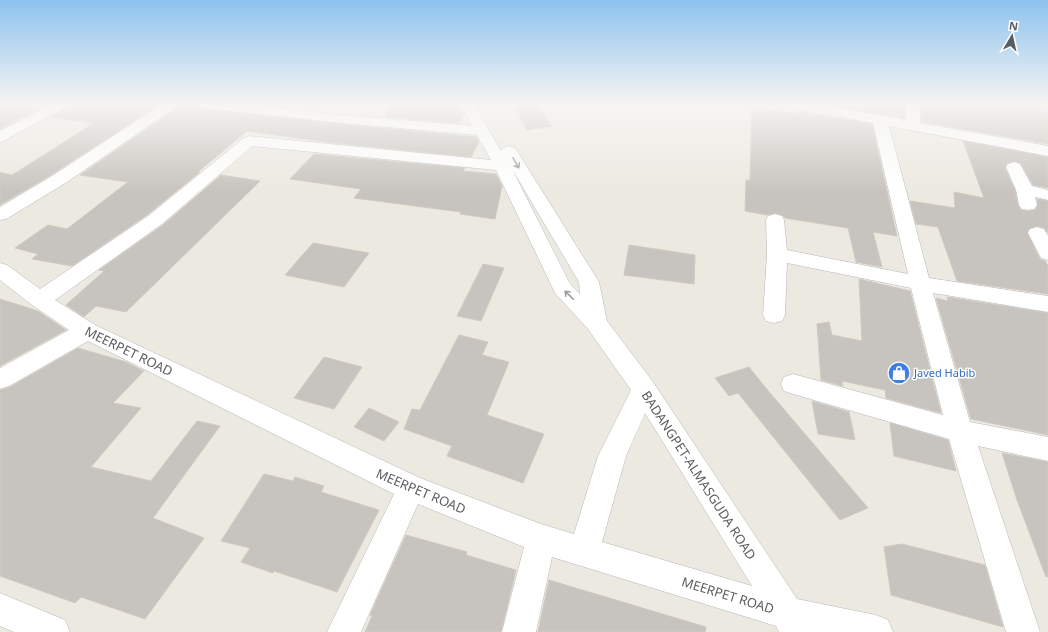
<svg xmlns="http://www.w3.org/2000/svg" width="1048" height="632" font-family="'Noto Sans',sans-serif">
	<rect width="100%" height="100%" fill="#ece9e1"/>
	<g fill="#c7c3be" stroke="#d0cac0">
		<path d="M0,104H49L0,129Z"/>
		<path d="M70,104H160L51,175L0,205V172L11,175L17,172L94,123L51,117L68,108Z"/>
		<path d="M179,104L197,106L200,108L205,109L331,123L476,137L479,142L471,157L326,142L247,131L198,172H200L147,215L72,266L32,259L38,254L15,248L48,225L67,229L128,182L80,175L177,108Z"/>
		<path d="M251,104H291L287,108Z"/>
		<path d="M393,104H459L464,115L459,123L385,117Z"/>
		<path d="M514,104H535L552,126L527,130Z"/>
		<path d="M825,104H873L875,112L876,104H905L904,118Z"/>
		<path d="M921,104H1042L1044,109L1048,110V144L922,122Z"/>
		<path d="M752,107L797,114V111L872,124L897,236L873,232L882,267L856,262L848,228L785,218L782,215L775,213L767,215L745,211L746,180H750Z"/>
		<path d="M963,141L1048,157V188L1033,185L1020,163L1014,161L1007,163L1005,168L1015,190L1018,205L1021,210L1028,211L1035,210L1038,205L1037,199L1048,201V233L1044,228L1037,226L1030,228L1027,232L1040,259L1045,261L1048,266V294L957,281L938,227L916,224L910,201L955,208L954,192L984,198Z"/>
		<path d="M314,154L465,168L463,171L496,174L502,186L495,219L460,214L461,212L354,198L361,189L290,179Z"/>
		<path d="M221,175L260,181L126,312L96,306L84,317L66,305L104,271L99,270L163,225Z"/>
		<path d="M313,243L369,253L344,287L285,275Z"/>
		<path d="M629,245L695,255L694,284L624,275Z"/>
		<path d="M483,264L504,268L481,321L457,316Z"/>
		<path d="M859,279L910,291L941,413L886,398L885,390L842,381L843,386L821,380L817,324L829,322L832,335L862,341Z"/>
		<path d="M947,297L1048,313V435L971,419L936,298L948,301Z"/>
		<path d="M0,299L38,311L66,330L0,366Z"/>
		<path d="M459,335L488,342L482,355L509,362L487,415L544,434L523,483L447,456L452,446L404,429L412,409L420,410Z"/>
		<path d="M78,348L126,362L144,371L113,403L141,408L91,467L151,481L197,421L220,426L153,518L204,538L145,619L81,597L75,603L0,576V390L10,387Z"/>
		<path d="M324,357L362,367L334,409L294,398Z"/>
		<path d="M749,367L765,387L868,508L840,520L738,393L729,396L715,378Z"/>
		<path d="M812,401L849,412L855,440L818,434Z"/>
		<path d="M369,408L399,422L384,441L354,427Z"/>
		<path d="M890,423L948,440L956,471L894,456Z"/>
		<path d="M1002,453L1048,462V576L1046,577L1017,500Z"/>
		<path d="M264,474L293,481L295,477L324,486L321,492L379,510L337,592L274,571L273,573L241,562L250,548L221,541Z"/>
		<path d="M406,535L467,552L466,555L516,570L501,632H365L372,616L370,615Z"/>
		<path d="M902,544L985,565L1003,627L891,595L884,547Z"/>
		<path d="M549,580L706,627L705,632H538Z"/>
	</g>
	<g fill="none" stroke-linecap="round" stroke-linejoin="round">
		<g stroke="#b4b7bb" stroke-width="1">
			<g id="minor">
				<path d="M52,104H69L67,107L5,140L0,142V131Z"/>
				<path d="M162,104H178L176,107L64,184L6,219L0,220V207L52,176Z"/>
				<path d="M198,104H240L331,114L472,126L460,104H474L501,151L503,148L509,146L515,148L517,151L599,282L607,321L653,382L797,599L876,615L888,620L893,632H779L776,626L552,557L536,632H502L524,547L418,504L361,632H327L394,494L88,341L9,386L0,389V368L69,330L32,305L0,280V263L7,265L40,289L148,216L244,138L249,136L491,160L477,135L331,122L205,108L200,107ZM252,146L496,170L555,293L588,329L631,390L598,456L574,534L541,524L420,478L95,325L55,300L162,224ZM512,169L579,282L580,294L570,284ZM645,413L752,586L602,542L626,456Z"/>
				<path d="M785,104H819L906,120V104H920V123L1048,146V156L889,126L929,278L1048,296V312L933,293L970,422L1048,437V461L978,446L1040,632H1006L949,439L793,394L784,391L781,384L784,377L793,374L943,415L911,288L787,263L785,315L782,321L774,323L766,321L763,315L767,255L766,220L768,216L775,214L782,216L784,220L787,250L908,274L873,123L792,108L787,107Z"/>
				<path d="M1014,162L1020,164L1032,186L1048,190V200L1035,197L1037,205L1034,209L1028,210L1022,209L1019,205L1016,190L1006,167L1008,164Z"/>
				<path d="M1037,227L1044,229L1048,236V260L1041,258L1028,233L1030,229Z"/>
				<path d="M0,593L65,620L70,632H14L0,626Z"/>
			</g>
		</g>
		<use href="#minor" fill="#fff" fill-rule="evenodd"/>
	</g>
	<defs><path id="oneway-shaft" d="M-6 0H5M1.5-3L5.5 0L1.5 3" fill="none" stroke-width="1.6" stroke-linecap="round" stroke-linejoin="round"/></defs>
	<g stroke="#9c9ea0">
		<use href="#oneway-shaft" transform="translate(516 163) rotate(60)"/>
		<use href="#oneway-shaft" transform="translate(569 295) rotate(-136)"/>
	</g>
	<linearGradient id="sky" x2="0" y2="1"><stop stop-color="#8dc2ef"/><stop offset="0.54" stop-color="#f6f5f2"/><stop offset="1" stop-color="#f6f5f2" stop-opacity="0"/></linearGradient>
	<rect width="1048" height="192" fill="url(#sky)"/>
	<defs>
		<g id="shop-disc" transform="scale(1.15)"><circle r="9.5" fill="#3f7fe0" stroke="#fff"/><path d="M-5-2.5h2.3a2.7 3.5 0 0 1 5.4 0H5L5.5 6h-11ZM-1.5-2.5h3a1.5 2.3 0 0 0-3 0Z" fill="#fff"/></g>
	</defs>
	<g fill-rule="evenodd">
		<use href="#shop-disc" x="899" y="373"/>
	</g>
	<g text-anchor="middle" stroke-width="3" stroke-linejoin="round" paint-order="stroke">
		<g font-size="11" fill="#366cbe" stroke="#fff" text-anchor="start">
			<text x="914" y="377">Javed Habib</text>
		</g>
		<g font-size="13" fill="#5a5d61" stroke="#fff">
			<text transform="translate(129 351) rotate(26)" y="5">MEERPET ROAD</text>
			<text transform="translate(699 475) rotate(57)" y="5">BADANGPET-ALMASGUDA ROAD</text>
			<text transform="translate(421 491) rotate(23)" y="5">MEERPET ROAD</text>
			<text transform="translate(728 595) rotate(17)" y="5">MEERPET ROAD</text>
		</g>
	</g>
	<g transform="translate(1012 36) rotate(9)" stroke="#ffffff" stroke-width="3" paint-order="stroke">
	<path d="M0-3L7 15L0 10L-7 15Z" fill="#5a5d61"/>
	<text y="-6" font-size="11" font-weight="bold" text-anchor="middle" fill="#5a5d61">N</text>
	</g>
</svg>
